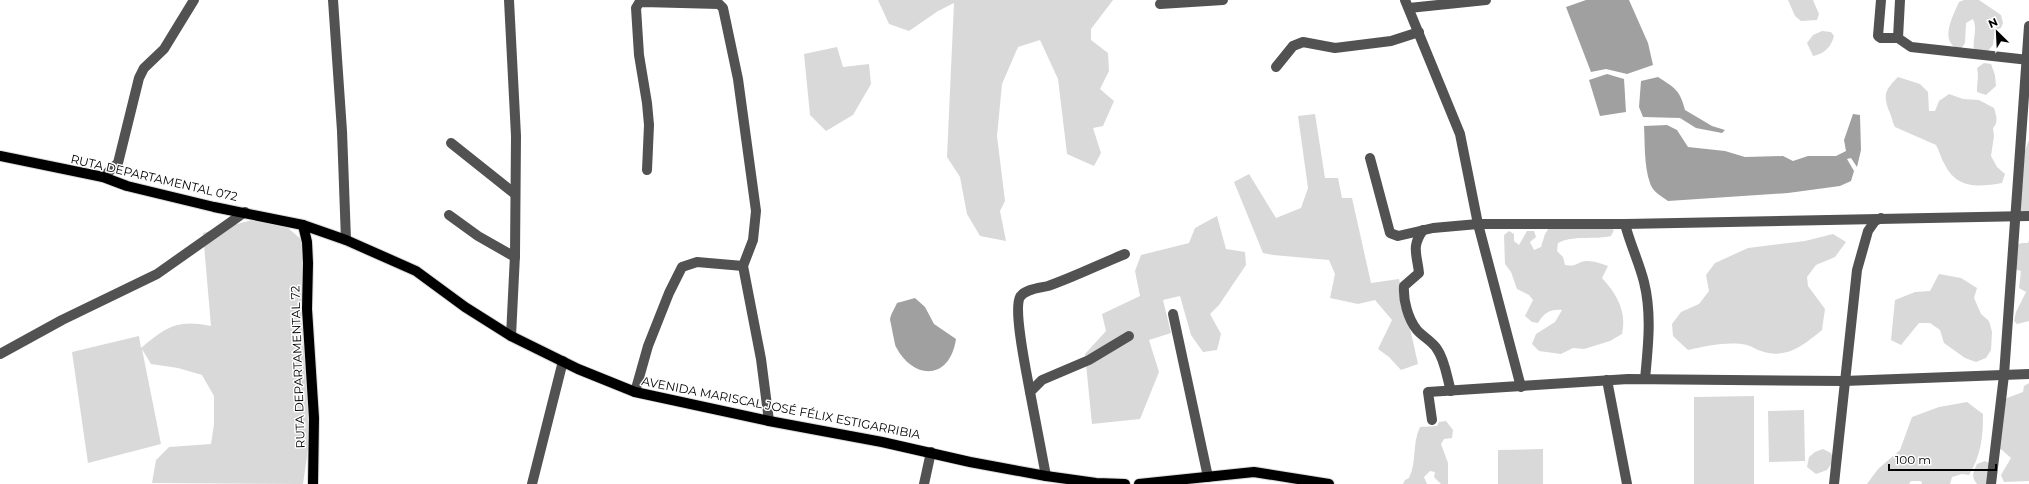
<svg xmlns="http://www.w3.org/2000/svg" width="2029" height="484" font-family="Montserrat,sans-serif">
	<rect width="100%" height="100%" fill="#fff"/>
	<g fill="#d9d9d9">
		<path d="M878,0H1113L1091,29V40L1108,53L1109,71L1100,89L1114,101L1103,126L1093,128L1101,153L1094,166L1067,154L1058,79L1040,40L1018,47L1002,84L997,136L1005,201L1000,211L1006,241L980,236L967,214L960,177L947,157L954,3L938,11L909,31L889,24Z"/>
		<path d="M1788,0H1813L1819,14L1817,20L1801,21L1795,16Z"/>
		<path d="M1964,0H1979L2001,15L2003,23L2001,28L1995,30L1993,45L1987,52L1974,51C1972,39 1978,30 1973,19L1966,23L1965,43L1960,50C1938,42 1953,16 1959,2Z"/>
		<path d="M1822,31L1831,32L1834,36C1831,47 1824,54 1813,56L1807,43L1813,35Z"/>
		<path d="M837,47L843,67L869,64L871,84L853,115L826,131L810,115L804,54Z"/>
		<path d="M1984,63L1991,64L1995,75L1996,86L1986,95L1977,92C1977,83 1979,76 1977,68Z"/>
		<path d="M1898,77L1920,84L1928,92L1929,111H1935L1939,101L1949,94L1963,99L1979,100L1994,108C1996,115 1999,122 1993,128L1994,136L1991,156L1997,167L2005,174L2002,183C1979,187 1957,189 1945,165C1941,159 1940,152 1936,145L1895,127C1892,121 1892,117 1889,111C1883,94 1885,90 1898,77Z"/>
		<path d="M1315,114L1325,178H1338L1342,198H1352L1371,283L1399,279L1418,364L1401,370L1389,357L1378,349L1392,320L1375,300L1358,304L1330,298L1335,274L1329,260L1273,255L1263,253L1234,182L1249,174L1276,218L1301,208L1308,188L1298,116Z"/>
		<path d="M2029,140V213L2019,212L2025,151Z"/>
		<path d="M1217,216L1226,249L1245,252L1246,265L1219,305L1210,314L1221,334L1217,350L1203,352L1191,335L1180,296L1163,300L1171,333L1149,340L1159,372L1140,419L1092,424L1085,354L1106,331L1102,314L1140,296L1135,271L1141,255L1189,243L1195,228Z"/>
		<path d="M260,218L287,227L303,241V335L310,435L303,484L152,483L156,460L169,447L211,444L214,424V396L202,375L178,368L151,364L142,349L161,444L88,463L72,352L139,336L141,348C166,327 177,319 211,326L203,233Z"/>
		<path d="M1606,227L1614,230L1611,236C1593,240 1573,235 1558,243L1557,251L1563,257L1565,265C1575,266 1572,266 1581,262C1589,259 1600,263 1608,266L1602,278C1617,294 1627,312 1622,334L1610,341L1584,349L1573,348L1561,354L1539,351L1532,344L1536,334L1555,322L1562,310C1550,309 1544,313 1538,323L1532,322L1525,316L1533,300L1529,295L1517,289L1511,272L1505,264L1504,235L1509,231L1514,234V241L1519,245L1527,231H1534L1536,237L1530,242L1534,250L1541,247L1545,234L1549,228L1590,229Z"/>
		<path d="M1833,234L1846,242L1835,257L1816,265L1807,277L1808,286L1825,309L1822,330C1804,345 1786,360 1761,351C1756,350 1752,346 1747,345C1728,341 1707,346 1688,350L1673,336L1672,324L1681,312L1699,304L1709,291L1706,275L1715,263L1748,248L1805,241Z"/>
		<path d="M2029,240V321L2017,324L2014,321L2016,312L2026,292L2019,288L2021,271L2014,269L2016,245L2022,243H2028Z"/>
		<path d="M1939,274L1961,278L1977,288L1974,298L1981,314L1989,321L1992,332L1991,350L1986,358L1976,362L1965,358L1944,343L1940,330L1930,323H1919L1901,345L1891,340L1895,300L1915,292L1930,291Z"/>
		<path d="M2029,383V481L2004,482L2001,475L2011,458L2002,450L1994,446L1999,404L2007,398L2023,392L2024,386Z"/>
		<path d="M1754,396V484H1694V397Z"/>
		<path d="M1967,402L1983,414C1983,437 1981,455 1969,475L1962,474L1952,477L1950,484H1922L1921,481H1911L1909,484H1867L1878,469L1900,450L1912,417L1939,407Z"/>
		<path d="M1804,410L1805,461L1769,462L1768,411Z"/>
		<path d="M1446,421L1453,430L1452,438L1444,439L1441,444L1448,463V484H1441L1434,477L1435,472L1430,471L1424,477L1427,484H1403L1405,480L1409,478C1417,462 1412,443 1420,427L1437,426L1439,422Z"/>
		<path d="M1543,449V484H1498V450Z"/>
		<path d="M1823,449L1831,453L1834,460L1827,470L1816,474L1807,467L1809,457L1815,452Z"/>
		<path d="M1985,461L1991,464V484H1977C1971,477 1973,472 1977,464Z"/>
	</g>
	<g fill="#a0a0a0">
		<path d="M1586,0H1629L1648,43L1653,65L1627,74L1606,69L1591,72L1566,7Z"/>
		<path d="M1607,74L1624,79L1626,112L1600,116L1589,80Z"/>
		<path d="M1658,77C1675,88 1680,90 1685,110L1712,126L1725,130L1722,133L1696,128L1680,118L1643,117L1639,107L1641,81Z"/>
		<path d="M1853,114L1860,115L1861,150L1857,167L1851,158L1847,159L1854,171L1851,181L1840,186L1788,193L1668,201C1661,196 1652,191 1650,183C1644,166 1645,144 1644,126L1667,125L1677,130L1688,147L1725,151L1745,157L1783,156L1793,161L1808,156H1836L1846,151L1844,140Z"/>
		<path d="M915,298L925,307L934,324L956,339C950,380 914,381 896,347C895,346 891,323 890,320C890,315 895,308 897,303Z"/>
	</g>
	<g fill="none" stroke-linecap="round" stroke-linejoin="round">
		<g stroke="#dbdbdb" stroke-width="12">
			<g id="major">
				<path d="M0,156L103,177L127,186L214,207L303,225L346,240L416,271L465,307L511,336L578,369L635,392L769,421L882,442L970,462L1046,476L1096,483L1125,484"/>
				<path d="M303,225L307,242L308,263L307,309L314,418L313,484"/>
				<path d="M1139,484L1254,472L1329,484"/>
			</g>
		</g>
		<g stroke="#525252" stroke-width="10">
			<path d="M333,0L342,131L346,240"/>
			<path d="M509,0L516,136L515,255L511,336"/>
			<path d="M1405,0L1460,134L1478,224L1521,387"/>
			<path d="M1881,0L1878,36L1881,38H1898"/>
			<path d="M1900,0L1898,38L1911,47L2029,60"/>
			<path d="M1160,4L1223,0"/>
			<path d="M1409,8L1486,0"/>
			<path d="M1276,67L1293,46L1303,42L1335,48L1391,41L1419,32"/>
			<path d="M451,143L515,194"/>
			<path d="M1370,158L1390,233L1398,236L1433,228L1478,224H1625L2029,216"/>
			<path d="M647,170L649,125L647,103L639,55L636,8L639,3L643,2L719,4L723,8L738,79L756,211L753,240L743,266L761,359L769,421"/>
			<path d="M103,177L118,163L139,78L144,68L164,49L194,0"/>
			<path d="M449,215L478,236L515,257"/>
			<path d="M1625,224C1630,244 1639,262 1644,282C1652,314 1648,347 1645,379"/>
			<path d="M1423,230C1411,247 1417,254 1419,273L1404,286C1403,300 1408,319 1417,330C1423,337 1432,341 1437,349C1445,360 1447,378 1451,391"/>
			<path d="M1173,314L1208,477"/>
			<path d="M0,354L62,320L157,274L245,212"/>
			<path d="M1607,380L1627,484"/>
			<path d="M635,392L648,346L669,293L682,267L697,262L743,266"/>
			<path d="M1030,392C1027,375 1013,310 1020,297C1025,289 1040,288 1048,286C1074,277 1100,264 1125,254"/>
			<path d="M1432,420L1428,392L1628,379L1844,381L2029,374"/>
			<path d="M1046,476L1030,392L1042,380L1089,360L1129,336"/>
			<path d="M532,484L563,361"/>
			<path d="M924,484L931,452"/>
			<path d="M1834,484L1857,270L1868,231L1875,221L1881,218"/>
			<path d="M1991,484L2004,375L2029,26"/>
		</g>
		<use href="#major" stroke="#000" stroke-width="10"/>
	</g>
	<g text-anchor="middle" stroke-width="3" stroke-linejoin="round" paint-order="stroke">
		<g font-size="12" fill="#000" stroke="#fff">
			<text transform="translate(154 178) rotate(13)" y="4">RUTA DEPARTAMENTAL 072</text>
			<text transform="translate(298 367) rotate(-92)" y="4">RUTA DEPARTAMENTAL 72</text>
			<text transform="translate(781 408) rotate(11)" y="4">AVENIDA MARISCAL JOSÉ FÉLIX ESTIGARRIBIA</text>
		</g>
	</g>
	<g transform="translate(1997 32) rotate(336)" stroke="#ffffff" stroke-width="3" paint-order="stroke">
	<path d="M0-3L7 15L0 10L-7 15Z" fill="#000000"/>
	<text y="-6" font-size="11" font-weight="bold" text-anchor="middle" fill="#000000">N</text>
	</g>
	<path d="M1889 464v6h107v-6" fill="none" stroke="#000000" stroke-width="2"/>
	<text x="1895" y="464" font-size="12" fill="#000000" stroke="#ffffff" stroke-width="3" paint-order="stroke">100 m</text>
</svg>
